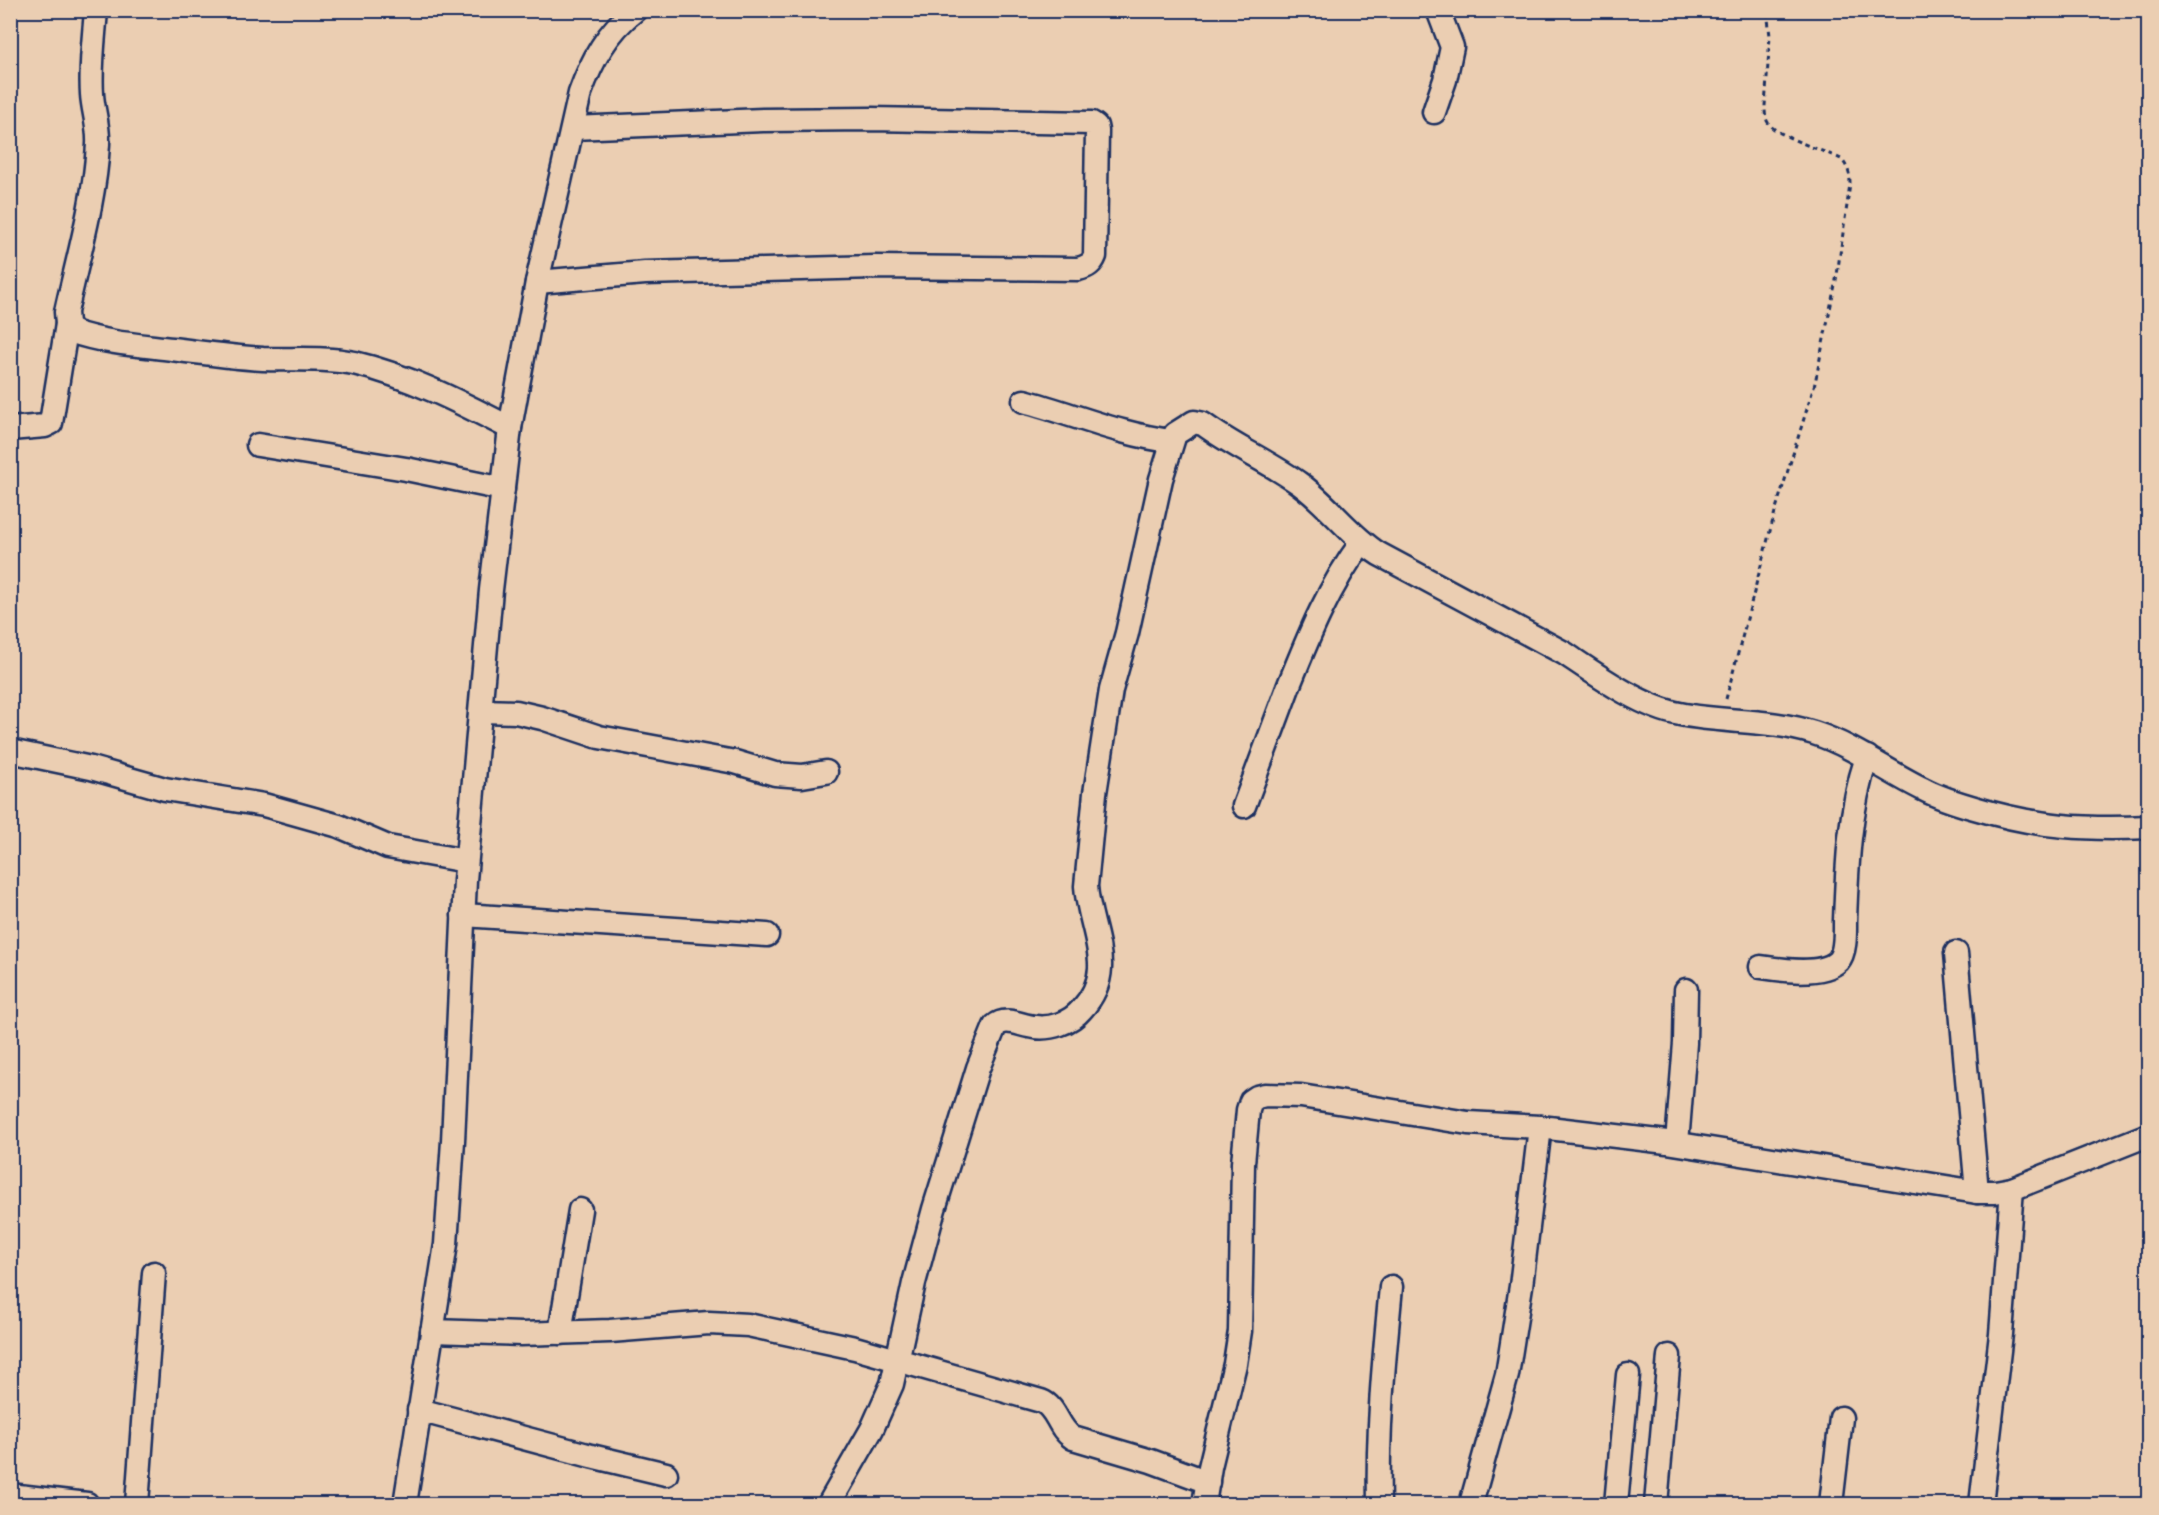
<svg xmlns="http://www.w3.org/2000/svg" width="2159" height="1515" font-family="Mynerve,sans-serif">
	<rect width="100%" height="100%" fill="#ebceb2"/>
	<filter id="ink" filterUnits="userSpaceOnUse"><feTurbulence type="fractalNoise" baseFrequency=".0167" numOctaves="2"/><feDisplacementMap in="SourceGraphic" scale="12" xChannelSelector="R" yChannelSelector="G"/><feConvolveMatrix kernelMatrix="1 2 1 2 8 2 1 2 1" color-interpolation-filters="sRGB"/></filter>
	<g filter="url(#ink)">
		<g fill="none" stroke-linecap="round" stroke-linejoin="round">
			<g stroke="#1b2f5e" stroke-width="27">
				<g id="minor">
					<path d="M96,10C94,38 90,65 92,94C93,111 99,126 98,144C95,200 78,257 66,312L67,324L73,332C105,343 139,345 172,349C202,353 233,357 263,359C293,360 325,357 354,363C409,376 460,402 510,428"/>
					<path d="M1434,112L1445,80L1452,47L1438,10"/>
					<path d="M537,282L645,273L875,267L1078,269C1087,267 1092,264 1095,256L1097,131L1096,126L1092,123L871,119L763,120L573,128"/>
					<path d="M1024,401C1073,414 1121,435 1171,441"/>
					<path d="M10,429L45,426L51,423L67,324"/>
					<path d="M258,445L406,469L503,489"/>
					<path d="M481,711L516,712L542,718L599,737L735,762L775,774L802,776L826,772"/>
					<path d="M10,751L91,768L165,789L264,805L339,826L388,847L466,861"/>
					<path d="M1244,806C1259,766 1274,725 1289,685C1309,635 1329,586 1362,542"/>
					<path d="M463,915L767,935"/>
					<path d="M1956,953L1977,1192"/>
					<path d="M1761,967C1780,970 1823,976 1838,961C1846,952 1845,932 1845,921C1847,865 1849,810 1867,757"/>
					<path d="M1677,1143L1685,1043L1686,990"/>
					<path d="M432,1331L521,1334L610,1331L709,1323L748,1325L855,1348L1041,1401C1057,1407 1057,1428 1073,1438L1151,1461L1208,1482"/>
					<path d="M560,1333L580,1210"/>
					<path d="M419,1410L591,1456L666,1474"/>
					<path d="M10,1495L87,1504"/>
					<path d="M137,1504L154,1273"/>
					<path d="M405,1504L446,1244L453,1141L465,880L491,590L510,428L537,282L580,93C592,60 607,32 635,10"/>
					<path d="M829,1504L872,1429L892,1384L914,1283L934,1209L978,1068L995,1026C1006,1016 1021,1026 1035,1027C1051,1029 1070,1023 1081,1010C1119,970 1089,931 1086,886L1095,793L1111,690L1127,633L1161,479L1175,434L1194,422L1203,424C1234,447 1270,462 1300,484C1329,505 1349,535 1379,554L1564,653C1597,675 1641,707 1680,714C1725,723 1771,719 1814,733C1854,746 1886,771 1923,789C1940,798 1960,804 1978,809C2038,827 2087,830 2148,827"/>
					<path d="M1204,1504L1210,1467L1235,1364L1240,1331L1243,1163L1248,1110L1251,1101L1257,1097L1265,1095L1301,1096L1468,1123L1540,1127L1667,1142L1977,1192H1995L2012,1189L2148,1135"/>
					<path d="M1379,1504C1377,1432 1384,1359 1391,1287"/>
					<path d="M1471,1504L1507,1375L1521,1286L1540,1127"/>
					<path d="M1616,1504L1628,1375"/>
					<path d="M1656,1504L1669,1356"/>
					<path d="M1831,1504L1841,1418"/>
					<path d="M1981,1504L2001,1334L2012,1189"/>
				</g>
			</g>
			<path stroke="#1b2f5e" stroke-width="3" stroke-dasharray="4.5 4.5" stroke-linecap="butt" d="M1726,699L1775,512L1815,383L1837,275L1850,184C1850,173 1848,167 1841,159C1825,151 1777,136 1769,124C1765,119 1765,112 1765,106L1770,36L1767,10"/>
			<use href="#minor" stroke="#ebceb2" stroke-width="22"/>
		</g>
	</g>
	<rect width="2159" height="1515" fill="none" stroke="#ebceb2" stroke-width="36"/>
	<rect x="18" y="18" width="2123" height="1479" fill="none" stroke="#1b2f5e" stroke-width="2" filter="url(#ink)"/>
</svg>
